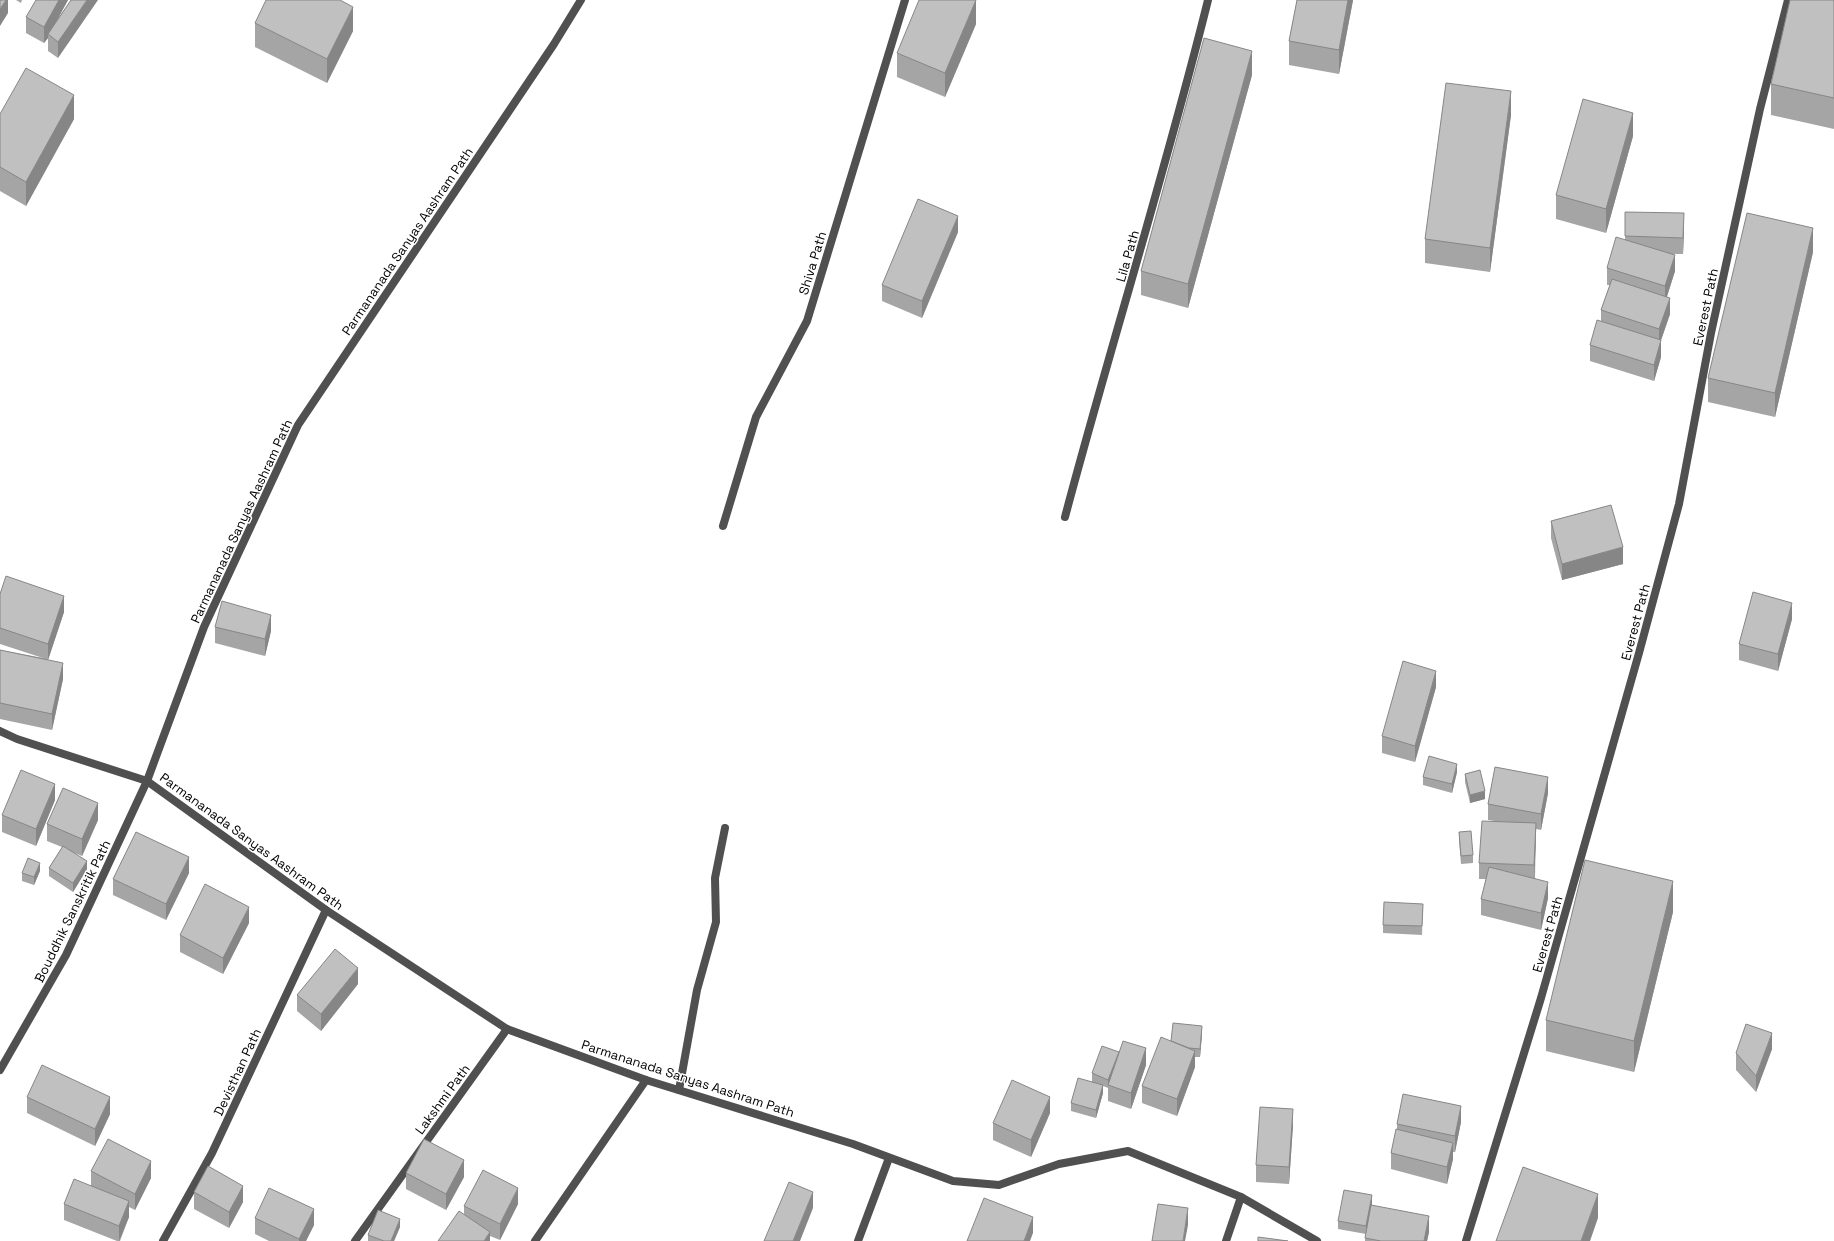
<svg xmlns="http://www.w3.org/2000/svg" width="1834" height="1241" font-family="'Space Grotesk',sans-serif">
	<rect width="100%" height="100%" fill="#fff"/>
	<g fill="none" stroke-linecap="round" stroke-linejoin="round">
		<g stroke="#505050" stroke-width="8">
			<path d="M581,0L554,44L298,425L204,627L147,781L326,910L507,1029L646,1080L853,1144L953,1181L999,1185L1059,1164L1128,1151L1241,1197L1317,1241"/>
			<path d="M1065,517C1111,344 1165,174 1208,0"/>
			<path d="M723,526L756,417L807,321L905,0"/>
			<path d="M0,731L17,739L147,781L66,955L0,1070"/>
			<path d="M679,1090L697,990L716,922L715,878L725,828"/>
			<path d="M163,1241L212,1153L326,910"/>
			<path d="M355,1241L507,1029"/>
			<path d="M535,1241L646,1080"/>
			<path d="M858,1241L889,1158"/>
			<path d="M1226,1241L1241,1197"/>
			<path d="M1466,1241L1541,998L1639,653L1679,504L1711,333L1760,109L1788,0"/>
		</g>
	</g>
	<g fill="#a5a5a5">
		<path d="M16,0H22L21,3Z"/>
		<path d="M36,0H68L57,20L71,0L58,58L48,51V38L44,43L26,33V17Z"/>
		<path d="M1297,0H1353L1339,74L1289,65V41Z"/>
		<path d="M1834,0V129L1771,115V84Z"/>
		<path d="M255,23L353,31L327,83L255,47Z"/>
		<path d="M976,24L945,97L897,77V53Z"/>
		<path d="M1252,75L1188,308L1141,295V271Z"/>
		<path d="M0,114L74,119L26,206L0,191Z"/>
		<path d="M1511,115L1490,272L1425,263V239Z"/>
		<path d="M1633,136L1606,233L1556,219V195Z"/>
		<path d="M1684,230L1683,254H1673L1675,271L1667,297L1670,314L1661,340V357L1654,381L1590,361V345L1601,321V310L1610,285H1607V268L1625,240V236Z"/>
		<path d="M958,232L922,318L882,301V285Z"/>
		<path d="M1813,252L1775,417L1708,402V378Z"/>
		<path d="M1551,521L1623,564L1562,580L1551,538Z"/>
		<path d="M0,594L64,612L48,660L63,679L52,730L0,719V650L43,658L0,644Z"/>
		<path d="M1792,619L1778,671L1739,660V644Z"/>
		<path d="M215,627L271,631L265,656L215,643Z"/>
		<path d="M1436,687L1415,762L1382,753V736Z"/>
		<path d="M1457,772L1452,793L1423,785V777Z"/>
		<path d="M1465,774L1485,799L1470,803L1465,782Z"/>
		<path d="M1548,793L1541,830L1536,829L1535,878L1548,898L1541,930L1481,915V899L1486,879H1479V863L1495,821L1488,820V804Z"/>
		<path d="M55,800L36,846L2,832V815Z"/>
		<path d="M98,820L82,856L72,852L87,869L73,892L49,876V868L62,847L47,841V824Z"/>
		<path d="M1459,832L1473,855V863L1461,864L1459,841Z"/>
		<path d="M40,871L34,885L22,881V873Z"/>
		<path d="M189,873L166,920L113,895V879Z"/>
		<path d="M1423,904L1422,935L1383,933V925Z"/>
		<path d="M1673,912L1634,1072L1546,1051V1020Z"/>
		<path d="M249,923L223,974L180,952V935Z"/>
		<path d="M358,984L321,1031L297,1011V995Z"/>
		<path d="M1202,1034L1200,1057H1195V1067L1177,1116L1142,1103V1086L1171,1041Z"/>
		<path d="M1772,1049L1756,1092L1736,1070V1053Z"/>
		<path d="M1146,1065L1131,1109L1108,1101V1087V1088L1103,1086V1093L1096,1118L1071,1111V1103L1092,1081V1073Z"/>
		<path d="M27,1097L110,1114L95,1146L27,1113Z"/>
		<path d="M1050,1113L1031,1157L993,1140V1123Z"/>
		<path d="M1461,1122L1455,1152H1453V1159L1447,1184L1391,1169V1153L1397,1129V1124Z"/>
		<path d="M1293,1125L1289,1184L1256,1182V1165Z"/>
		<path d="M91,1171L151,1178L135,1210L129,1207V1217L120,1241H117L64,1220V1204L91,1186Z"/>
		<path d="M406,1173L464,1177L446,1210L406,1189Z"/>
		<path d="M194,1192L243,1202L229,1228L194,1209Z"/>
		<path d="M518,1204L500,1240L490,1236V1241L464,1214V1206Z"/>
		<path d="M1372,1204L1366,1234L1338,1229V1221Z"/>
		<path d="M255,1218L314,1225L306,1241H269L255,1234Z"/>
		<path d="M400,1227L394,1241H368V1235Z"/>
		<path d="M1429,1232L1427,1241H1365V1238Z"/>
	</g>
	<g fill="#868686">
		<path d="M6,0H8V13L0,26V9Z"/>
		<path d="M59,0H68L49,35L48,34V38L44,43V27Z"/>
		<path d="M87,0H98L58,58V42Z"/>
		<path d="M976,0V24L945,97V73Z"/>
		<path d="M1348,0H1353L1339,74V50Z"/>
		<path d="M353,7V31L327,83V59Z"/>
		<path d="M1252,51V75L1188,308V284Z"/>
		<path d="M1511,91V115L1490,272V248Z"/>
		<path d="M74,95V119L26,206V182Z"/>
		<path d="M1633,113V136L1606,233V209Z"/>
		<path d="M1684,213V230L1683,254V238Z"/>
		<path d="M958,216V232L922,318V301Z"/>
		<path d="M1813,228V252L1775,417V393Z"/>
		<path d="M1675,255V271L1665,302V286Z"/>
		<path d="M1670,298V314L1659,346V329Z"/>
		<path d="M1661,340V357L1654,381V365Z"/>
		<path d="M1623,547V564L1562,580V564Z"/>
		<path d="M64,596V612L48,660V644Z"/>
		<path d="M1792,603V619L1778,671V654Z"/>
		<path d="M271,615V631L265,656V639Z"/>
		<path d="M63,663V679L52,730V714Z"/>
		<path d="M1436,671V687L1415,762V746Z"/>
		<path d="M1457,764V772L1452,793V784Z"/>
		<path d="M1548,777V793L1541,830V814Z"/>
		<path d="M55,784V800L36,846V829Z"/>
		<path d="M1485,791V799L1470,803V795Z"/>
		<path d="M98,803V820L82,856V839Z"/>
		<path d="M1536,823V839L1534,881V865Z"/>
		<path d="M189,857V873L166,920V904Z"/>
		<path d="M87,861V869L73,892V883Z"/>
		<path d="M40,863V871L34,885V877Z"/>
		<path d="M1673,881V912L1634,1072V1041Z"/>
		<path d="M1548,882V898L1541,930V913Z"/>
		<path d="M249,907V923L223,974V958Z"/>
		<path d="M358,968V984L321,1031V1014Z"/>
		<path d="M1202,1026V1034L1200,1057V1049Z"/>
		<path d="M1772,1033V1049L1756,1092V1076Z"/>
		<path d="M1146,1048V1065L1131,1109V1093Z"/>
		<path d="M1195,1051V1067L1177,1116V1099Z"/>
		<path d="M1119,1052V1060L1108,1085V1088V1080Z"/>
		<path d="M1103,1085V1093L1096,1118V1110Z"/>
		<path d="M110,1097V1114L95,1146V1129Z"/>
		<path d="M1050,1097V1113L1031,1157V1140Z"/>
		<path d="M1461,1106V1122L1455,1152V1136Z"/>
		<path d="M1293,1109V1125L1289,1184V1167Z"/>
		<path d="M1453,1143V1159L1447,1184V1167Z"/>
		<path d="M464,1160V1177L446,1210V1194Z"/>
		<path d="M151,1161V1178L135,1210V1194Z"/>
		<path d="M243,1186V1202L229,1228V1212Z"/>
		<path d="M518,1188V1204L500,1240V1224Z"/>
		<path d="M813,1192V1208L800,1241H793Z"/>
		<path d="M1598,1194V1218L1590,1241H1581Z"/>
		<path d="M1372,1195V1204L1366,1234V1226Z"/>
		<path d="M129,1201V1217L119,1241V1226Z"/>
		<path d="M1188,1208V1225L1185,1241H1183Z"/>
		<path d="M314,1209V1225L306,1241H299V1239Z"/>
		<path d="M1429,1216V1232L1427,1241H1424Z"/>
		<path d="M1033,1217V1233L1030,1241H1024Z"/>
		<path d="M400,1219V1227L394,1241H391Z"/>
		<path d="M490,1232V1241H484Z"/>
	</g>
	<g fill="#c0c0c0" stroke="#868686">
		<path d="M0,0H6L0,9Z"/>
		<path d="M36,0H59L44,27L26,17Z"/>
		<path d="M71,0H87L58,42L48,34Z"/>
		<path d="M266,0H340L353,7L327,59L255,23Z"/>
		<path d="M919,0H976L945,73L897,53Z"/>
		<path d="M1297,0H1348L1339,50L1289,41Z"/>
		<path d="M1790,0H1834V98L1771,84Z"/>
		<path d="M1204,38L1252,51L1188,284L1141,271Z"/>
		<path d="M26,68L74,95L26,182L0,167V114Z"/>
		<path d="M1446,83L1511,91L1490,248L1425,239Z"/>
		<path d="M1583,99L1633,113L1606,209L1556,195Z"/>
		<path d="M918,199L958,216L922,301L882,285Z"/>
		<path d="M1625,212L1684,213L1683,238L1625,236Z"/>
		<path d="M1747,213L1813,228L1775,393L1708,378Z"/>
		<path d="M1616,237L1675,255L1665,286L1607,268Z"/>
		<path d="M1612,279L1670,298L1659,329L1601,310Z"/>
		<path d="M1597,320L1661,340L1654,365L1590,345Z"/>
		<path d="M1611,505L1623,547L1562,564L1551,521Z"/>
		<path d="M6,576L64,596L48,644L0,628V594Z"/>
		<path d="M1753,592L1792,603L1778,654L1739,644Z"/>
		<path d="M222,601L271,615L265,639L215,627Z"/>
		<path d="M0,650L63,663L52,714L0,703Z"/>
		<path d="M1403,661L1436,671L1415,746L1382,736Z"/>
		<path d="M1429,756L1457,764L1452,784L1423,777Z"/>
		<path d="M1495,767L1548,777L1541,814L1488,804Z"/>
		<path d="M21,770L55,784L36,829L2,815Z"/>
		<path d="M1480,770L1485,791L1470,795L1465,774Z"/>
		<path d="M63,788L98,803L82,839L47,824Z"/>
		<path d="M1482,821L1536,823L1534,865L1479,863Z"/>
		<path d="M1471,831L1473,855L1461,856L1459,832Z"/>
		<path d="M136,832L189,857L166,904L113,879Z"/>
		<path d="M63,846L87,861L73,883L49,868Z"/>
		<path d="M28,858L40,863L34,877L22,873Z"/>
		<path d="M1585,860L1673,881L1634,1041L1546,1020Z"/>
		<path d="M1489,867L1548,882L1541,913L1481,899Z"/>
		<path d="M205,884L249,907L223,958L180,935Z"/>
		<path d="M1384,902L1423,904L1422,926L1383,925Z"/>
		<path d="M335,949L358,968L321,1014L297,995Z"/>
		<path d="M1173,1023L1202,1026L1200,1049L1189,1048L1171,1041Z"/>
		<path d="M1746,1024L1772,1033L1756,1076L1736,1053Z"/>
		<path d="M1161,1037L1195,1051L1177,1099L1142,1086Z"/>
		<path d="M1123,1041L1146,1048L1131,1093L1108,1085Z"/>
		<path d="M1102,1046L1119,1052L1108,1080L1092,1073Z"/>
		<path d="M42,1065L110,1097L95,1129L27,1097Z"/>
		<path d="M1078,1078L1103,1085L1096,1110L1071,1103Z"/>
		<path d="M1012,1080L1050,1097L1031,1140L993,1123Z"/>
		<path d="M1403,1094L1461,1106L1455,1136L1397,1124Z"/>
		<path d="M1260,1107L1293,1109L1289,1167L1256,1165Z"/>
		<path d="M1396,1129L1453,1143L1447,1167L1391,1153Z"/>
		<path d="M108,1139L151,1161L135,1194L91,1171Z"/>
		<path d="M424,1139L464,1160L446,1194L406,1173Z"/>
		<path d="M208,1166L243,1186L229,1212L194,1192Z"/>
		<path d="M1523,1167L1598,1194L1581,1241H1496Z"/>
		<path d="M483,1170L518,1188L500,1224L464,1206Z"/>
		<path d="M74,1179L129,1201L119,1226L64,1204Z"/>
		<path d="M789,1182L813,1192L793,1241H764Z"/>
		<path d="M269,1188L314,1209L299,1239L255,1218Z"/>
		<path d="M1344,1190L1372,1195L1366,1226L1338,1221Z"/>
		<path d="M984,1198L1033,1217L1024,1241H967Z"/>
		<path d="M1158,1204L1188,1208L1183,1241H1152Z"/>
		<path d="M1371,1205L1429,1216L1424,1241H1381L1365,1238Z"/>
		<path d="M378,1210L400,1219L391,1241H384L368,1235Z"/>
		<path d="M459,1211L490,1232L484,1241H438Z"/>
		<path d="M1258,1237L1288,1241H1258Z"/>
	</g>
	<g text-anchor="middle" stroke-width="3" stroke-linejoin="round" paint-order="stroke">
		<g font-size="13" fill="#000" stroke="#fff">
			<text transform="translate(407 241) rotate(-56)" y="5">Parmananada Sanyas Aashram Path</text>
			<text transform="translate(1127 256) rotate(-74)" y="5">Lila Path</text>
			<text transform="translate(812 263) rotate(-73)" y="5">Shiva Path</text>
			<text transform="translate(1705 307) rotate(-78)" y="5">Everest Path</text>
			<text transform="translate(241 521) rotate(-65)" y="5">Parmananada Sanyas Aashram Path</text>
			<text transform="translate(1635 622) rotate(-75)" y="5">Everest Path</text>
			<text transform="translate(252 841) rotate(36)" y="5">Parmananada Sanyas Aashram Path</text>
			<text transform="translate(72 911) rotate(-64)" y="5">Bouddhik Sanskritik Path</text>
			<text transform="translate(1547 934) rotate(-74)" y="5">Everest Path</text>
			<text transform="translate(237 1072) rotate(-65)" y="5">Devisthan Path</text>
			<text transform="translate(688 1078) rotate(18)" y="5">Parmananada Sanyas Aashram Path</text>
			<text transform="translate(442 1099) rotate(-54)" y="5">Lakshmi Path</text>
		</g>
	</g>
</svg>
